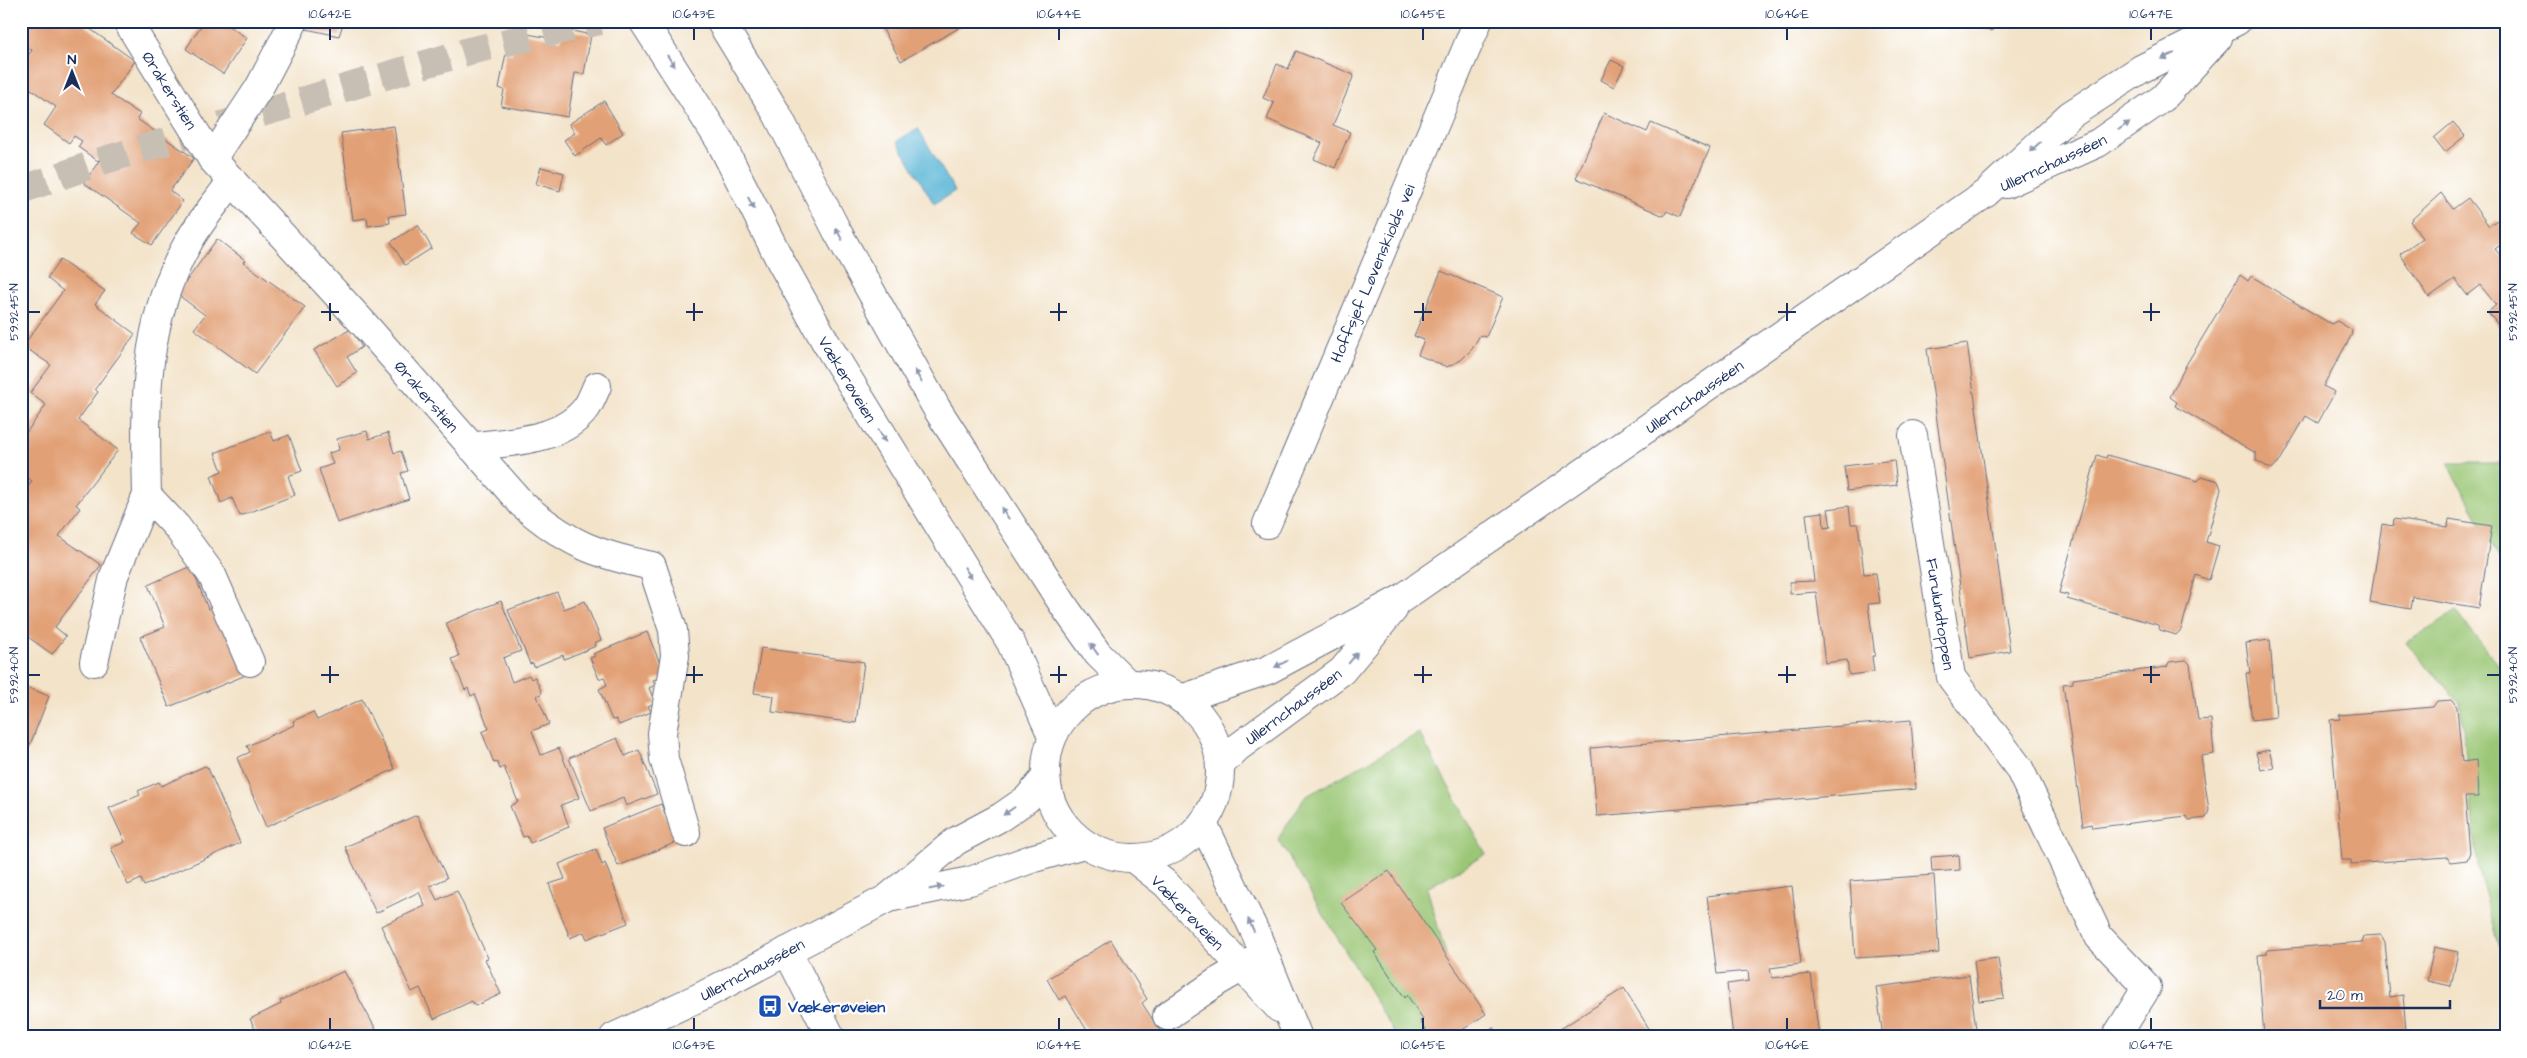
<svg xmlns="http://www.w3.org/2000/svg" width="2527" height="1058" font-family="'Architects Daughter',sans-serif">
	<rect width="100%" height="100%" fill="#fff"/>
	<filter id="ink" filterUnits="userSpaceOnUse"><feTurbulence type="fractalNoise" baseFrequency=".02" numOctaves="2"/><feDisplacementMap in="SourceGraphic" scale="10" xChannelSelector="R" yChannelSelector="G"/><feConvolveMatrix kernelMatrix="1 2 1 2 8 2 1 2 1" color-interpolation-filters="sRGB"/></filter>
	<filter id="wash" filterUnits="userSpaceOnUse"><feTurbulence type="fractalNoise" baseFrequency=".0096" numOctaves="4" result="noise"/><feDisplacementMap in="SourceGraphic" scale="20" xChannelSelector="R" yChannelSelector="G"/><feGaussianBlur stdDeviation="1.12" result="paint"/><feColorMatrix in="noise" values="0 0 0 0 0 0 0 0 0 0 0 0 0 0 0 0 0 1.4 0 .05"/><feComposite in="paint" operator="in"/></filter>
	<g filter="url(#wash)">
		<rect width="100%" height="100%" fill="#f3e3c9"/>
		<g fill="#9ac674" stroke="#5a7a69">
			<path d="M2448,463H2506V571Z"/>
			<path d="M2456,611L2506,675V721L2503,726L2506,727V960H2503L2478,867L2460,702L2406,643Z"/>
			<path d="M1419,733L1486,854L1427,888L1466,1024L1456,1037H1397L1278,839L1305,797Z"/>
		</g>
		<path fill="#57b4d5" stroke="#39729a" d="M918,128L955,191L934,204L897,141Z"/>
		<g id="blocks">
			<g fill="#e2a076">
				<path d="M21,21H79L135,61L111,95L140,114L137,119L194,158L170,191L183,201L152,245L133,233L141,223L84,183L103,155L98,161L78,147L82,141L74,136L69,143L44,125L56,107L21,82V66L32,50L21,43Z"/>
				<path d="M204,21H221L247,38L223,74L186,49Z"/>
				<path d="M310,21H344L339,36L306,29Z"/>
				<path d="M878,21H971L901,61Z"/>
				<path d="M1954,21H1994L1992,31Z"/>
				<path d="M563,29L591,35L584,74L575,73L568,117L501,106L504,90L499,88L506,53L512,54L516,32L561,40Z"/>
				<path d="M1296,51L1354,75L1333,125L1350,132L1335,168L1314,159L1322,143L1267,119L1274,103L1263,98L1277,64L1288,69Z"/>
				<path d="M1611,60L1624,66L1614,87L1601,80Z"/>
				<path d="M604,101L623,133L606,145L601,138L575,156L564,140L575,133L569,124Z"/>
				<path d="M1604,113L1647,132L1651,123L1710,148L1680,217L1667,211L1664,216L1576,178Z"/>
				<path d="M2453,122L2465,136L2445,152L2434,138Z"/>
				<path d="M394,126L406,214L389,216L390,223L368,226L367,218L353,220L341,133Z"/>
				<path d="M541,167L564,173L560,191L536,184Z"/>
				<path d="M2441,193L2453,209L2468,198L2489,226L2497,220L2506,232V238L2501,241L2502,244L2495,249L2502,257L2506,254V335L2488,312L2496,305L2480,285L2467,295L2455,279L2429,297L2400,254L2422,238L2410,221Z"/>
				<path d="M418,225L432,248L405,265L391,242Z"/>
				<path d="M217,239L245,260L243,262L305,307L255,374L194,329L205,315L177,294Z"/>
				<path d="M60,260L105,291L95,304L135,334L95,389L98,392L78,420L118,450L76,505L80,508L59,536L101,565L55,627L66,636L52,654L21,632V531L28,521L21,516V496L32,481L21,473V440L46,405L30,393L51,365L23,346L63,291L47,278Z"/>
				<path d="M1441,271L1503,297L1486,337L1480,335L1472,349L1461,360L1447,367L1418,355L1424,340L1414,336Z"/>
				<path d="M2240,275L2248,281L2251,276L2331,324L2337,321L2352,330L2351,336L2323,386L2335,392L2318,423L2306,416L2278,464L2271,469L2256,460V453L2175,406L2177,402L2170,397L2186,365Z"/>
				<path d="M351,329L362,347L347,357L357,373L337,386L314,350Z"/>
				<path d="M1967,343L2010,651L1970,658L1927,349Z"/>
				<path d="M270,431L274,441L289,435L302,471L288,476L295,495L240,516L232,498L221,503L211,476L222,471L215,453Z"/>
				<path d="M367,431L369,439L388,433L394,453L401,451L408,471L401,473L409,499L337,523L319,469L333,464L329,453L339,450L337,439Z"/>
				<path d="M2097,455L2106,458L2107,455L2198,481L2202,476L2218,481L2221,489L2206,542L2219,546L2209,580L2196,575L2181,630L2176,635L2160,630L2158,625L2067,599L2068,595L2059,593Z"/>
				<path d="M1894,460L1897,485L1847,491L1844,466Z"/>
				<path d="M1849,506L1851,524H1858L1864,574L1876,573L1880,603L1868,604L1875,656H1872L1874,672L1849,675L1847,660L1825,663L1816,592L1790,594V582L1814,581L1806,514L1823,512L1824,528L1831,527L1828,509Z"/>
				<path d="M2394,519L2448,527L2449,519L2492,526L2479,608L2413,597L2411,609L2370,602L2382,524L2393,526Z"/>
				<path d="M191,566L208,609L216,605L246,675L169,707L140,637L165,627L148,585Z"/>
				<path d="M557,592L564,609L585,601L601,640L595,643L596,646L564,659L563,655L534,667L533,663L530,664L508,610Z"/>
				<path d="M501,601L521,651L503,658L512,682L529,675L531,679L535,677L542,693L537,696L549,724L532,731L541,755L559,748L579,798L561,805L569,827L530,843L527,836L523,837L510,806L518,802L504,767L500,769L497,762L494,763L482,732L489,729L476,696L475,694L471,696L468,688L465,690L452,659L459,656L446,623Z"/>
				<path d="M647,632L664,673L663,677L653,680L655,685L649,688L655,703L648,706L651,712L619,725L616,719L612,720L599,689L607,685L604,677L599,679L590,658L595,656L593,654Z"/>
				<path d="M2270,640L2276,717L2252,720L2246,673H2250L2246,643Z"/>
				<path d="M761,648L864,662L856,723L772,712L774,696L754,693Z"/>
				<path d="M2186,660L2190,664L2198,720L2211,719L2214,754L2201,756L2209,810L2206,818L2189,820L2186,816L2092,828L2091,824L2083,826L2063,684L2073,683V679L2167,667L2169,662Z"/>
				<path d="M21,685L49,696L28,750L21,747Z"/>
				<path d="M362,699L395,769L266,827L237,758L250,752L247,746L294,725L293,721L313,712L317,720Z"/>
				<path d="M2452,700L2457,707L2462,762L2476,760L2478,797H2465L2470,852L2467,860L2450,862L2447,857L2351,864V860H2342L2330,720L2340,719L2339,715L2433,707L2437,701Z"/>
				<path d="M1911,720L1916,789L1597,816L1591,748Z"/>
				<path d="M617,738L625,756L639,750L657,794L626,806L623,798L591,811L569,758Z"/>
				<path d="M2269,750L2274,767L2261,770L2256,753Z"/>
				<path d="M205,766L208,768L240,843L144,886L141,879L128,885L111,848L125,842L109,808L140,795L138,791L159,782L161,786Z"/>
				<path d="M661,804L677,842L618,866L602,828Z"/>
				<path d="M417,815L447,878L430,886L437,900L457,891L488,958L485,959L501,994L475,1006L472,1001L434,1019L420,988L412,992L381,926L425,906L419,892L376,913L345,847Z"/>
				<path d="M596,849L602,865L605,863L628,923L587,939L584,932L570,938L549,884L565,879L559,864Z"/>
				<path d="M1959,855L1960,870L1932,872L1931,857Z"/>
				<path d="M1389,871L1486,1014L1452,1037H1430L1420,1021L1423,1019L1407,995L1405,998L1374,952L1377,950L1341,903Z"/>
				<path d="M1934,875L1939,953L1855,958L1850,881Z"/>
				<path d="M1792,886L1801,964L1770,968L1772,978L1811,974L1819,1037H1733L1727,984L1749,981L1748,971L1717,974L1707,896Z"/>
				<path d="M2381,935L2385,942L2390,997L2403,995L2406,1031L2393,1032V1037H2264L2258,955L2267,954V950L2362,942L2364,936Z"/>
				<path d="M1111,940L1147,999L1142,1003L1163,1036L1166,1034L1168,1037H1091L1066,996L1059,1000L1047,979Z"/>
				<path d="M2434,947L2458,952L2451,986L2427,981Z"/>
				<path d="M1998,958L2004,998L1979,1001L1974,961Z"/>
				<path d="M344,971L380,1037H259L250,1019L281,1004L280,1001Z"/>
				<path d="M1969,975L1977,1037H1883L1876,987Z"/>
				<path d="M1624,988L1653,1035L1650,1037H1548Z"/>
				<path d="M1493,1027L1499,1037H1478Z"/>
			</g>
		</g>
	</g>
	<g filter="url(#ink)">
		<use href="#blocks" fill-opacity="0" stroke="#676e83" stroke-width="1"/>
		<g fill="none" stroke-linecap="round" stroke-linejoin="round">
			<path stroke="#c8bfb4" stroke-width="28" stroke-dasharray="28 14" stroke-linecap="butt" d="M21,190L105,160L469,51L600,21"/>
			<g stroke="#676e83" stroke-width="30">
				<g id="minor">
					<path d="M127,21L212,159L363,323L522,504C567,543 594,554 652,566L673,630L675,656L662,733L664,759L686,833"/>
					<path d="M212,159L259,88L294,21"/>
					<path d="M1913,435L1951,677L2019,768L2099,937L2147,987L2116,1037"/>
					<path d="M471,447C510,441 562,442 587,407C591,401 594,393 597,386"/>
					<path d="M147,495C145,406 142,324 188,243C200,221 218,201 232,180"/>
					<path d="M1267,524L1478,21"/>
					<path d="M94,662L114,576L147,495L177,527L212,575L250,662"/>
					<path d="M787,951L831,1037"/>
					<path d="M1167,1016L1217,982L1263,955"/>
				</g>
			</g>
			<g stroke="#676e83" stroke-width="30">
				<g id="major">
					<path d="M643,21L720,141L781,262L825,341L1011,643L1052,736"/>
					<path d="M720,21L777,114L837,231L937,409L1066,609L1098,654L1128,684"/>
					<path d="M2006,184L2098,143L2163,98L2218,38"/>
					<circle cx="1133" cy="771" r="87"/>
					<path d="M1181,699L1268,670L1401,599L1986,193L2070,115L2141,69L2237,21"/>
					<path d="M1220,765L1237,748L1342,671L1393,610"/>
					<path d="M1203,823L1256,934L1298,1037"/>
					<path d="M1134,859L1166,884L1279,1008"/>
					<path d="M890,896L956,841L1001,817L1027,799L1045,778"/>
					<path d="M614,1037L704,995L888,898L970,881L1034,858L1084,844"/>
				</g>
			</g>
			<use href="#minor" stroke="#fff" stroke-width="28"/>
			<use href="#major" stroke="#fff" stroke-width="28"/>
		</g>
		<defs><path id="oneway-solid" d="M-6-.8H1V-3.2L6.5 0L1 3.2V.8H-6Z" transform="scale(1.25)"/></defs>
		<g fill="#8d97ae">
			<use href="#oneway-solid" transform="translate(2168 56) rotate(155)"/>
			<use href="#oneway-solid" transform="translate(671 61) rotate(57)"/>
			<use href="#oneway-solid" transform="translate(2124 126) rotate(-35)"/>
			<use href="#oneway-solid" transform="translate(2035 147) rotate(137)"/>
			<use href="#oneway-solid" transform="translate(751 203) rotate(63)"/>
			<use href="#oneway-solid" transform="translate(839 234) rotate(-118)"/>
			<use href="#oneway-solid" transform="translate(918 376) rotate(-120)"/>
			<use href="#oneway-solid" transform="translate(882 436) rotate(59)"/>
			<use href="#oneway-solid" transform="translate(1005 513) rotate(-123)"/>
			<use href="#oneway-solid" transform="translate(968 573) rotate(58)"/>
			<use href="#oneway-solid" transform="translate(1094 649) rotate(-126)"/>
			<use href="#oneway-solid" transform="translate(1353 658) rotate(-51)"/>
			<use href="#oneway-solid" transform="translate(1281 664) rotate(153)"/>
			<use href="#oneway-solid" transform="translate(1009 811) rotate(145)"/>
			<use href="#oneway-solid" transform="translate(936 888) rotate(-12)"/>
			<use href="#oneway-solid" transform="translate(1251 925) rotate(-115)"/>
		</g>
	</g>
	<path fill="none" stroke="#1b2f5e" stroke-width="2" d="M330,28V40M694,28V40M1059,28V40M1423,28V40M1787,28V40M2151,28V40M330,303V321M694,303V321M1059,303V321M1423,303V321M1787,303V321M2151,303V321M28,312H40M321,312H339M686,312H703M1050,312H1067M1414,312H1432M1778,312H1796M2143,312H2160M2487,312H2500M330,666V683M694,666V683M1059,666V683M1423,666V683M1787,666V683M2151,666V683M28,675H40M321,675H339M686,675H703M1050,675H1067M1414,675H1432M1778,675H1796M2143,675H2160M2487,675H2500M330,1018V1030M694,1018V1030M1059,1018V1030M1423,1018V1030M1787,1018V1030M2151,1018V1030"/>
	<defs>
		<g id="bus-square" transform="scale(1.25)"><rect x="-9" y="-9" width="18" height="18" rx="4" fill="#1a4fb4" stroke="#fff"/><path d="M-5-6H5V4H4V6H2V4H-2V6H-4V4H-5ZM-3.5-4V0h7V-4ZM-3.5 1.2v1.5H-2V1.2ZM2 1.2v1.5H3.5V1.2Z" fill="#fff"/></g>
	</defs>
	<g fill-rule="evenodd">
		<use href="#bus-square" x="770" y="1006"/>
	</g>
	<g text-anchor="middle" stroke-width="4.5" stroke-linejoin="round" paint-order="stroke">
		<g font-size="16" fill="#1b2f5e" stroke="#fff">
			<text transform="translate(170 90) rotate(58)" y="6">Ørakerstien</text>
			<text transform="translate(2053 162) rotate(-25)" y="6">Ullernchausséen</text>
			<text transform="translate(1372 273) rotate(-67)" y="6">Hoffsjef Løvenskiolds vei</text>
			<text transform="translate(848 379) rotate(59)" y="6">Vækerøveien</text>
			<text transform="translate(427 396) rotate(49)" y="6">Ørakerstien</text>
			<text transform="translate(1694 396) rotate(-35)" y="6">Ullernchausséen</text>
			<text transform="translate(1941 614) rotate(81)" y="6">Furulundtoppen</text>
			<text transform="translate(1293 706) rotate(-37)" y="6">Ullernchausséen</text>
			<text transform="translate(1188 912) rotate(46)" y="6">Vækerøveien</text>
			<text transform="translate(752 969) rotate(-28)" y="6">Ullernchausséen</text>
		</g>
		<g font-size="16" font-weight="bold" fill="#164399" stroke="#fff" text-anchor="start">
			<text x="788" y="1012">Vækerøveien</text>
		</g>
	</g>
	<rect width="2527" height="1058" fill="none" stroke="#fff" stroke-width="55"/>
	<g transform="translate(72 72)" stroke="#ffffff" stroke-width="4" paint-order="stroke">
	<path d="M0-4L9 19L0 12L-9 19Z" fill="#1b2f5e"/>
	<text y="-8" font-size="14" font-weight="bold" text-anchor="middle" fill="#1b2f5e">N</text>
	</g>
	<path d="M2320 1000v8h130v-8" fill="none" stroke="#1b2f5e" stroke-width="2.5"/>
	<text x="2327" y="1000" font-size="15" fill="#1b2f5e" stroke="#ffffff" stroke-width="4" paint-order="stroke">20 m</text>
	<rect x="28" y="28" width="2472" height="1002" fill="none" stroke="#1b2f5e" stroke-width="2"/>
	<g font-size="12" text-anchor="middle" fill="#1b2f5e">
		<text x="330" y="18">10.642°E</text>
		<text x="694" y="18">10.643°E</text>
		<text x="1059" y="18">10.644°E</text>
		<text x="1423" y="18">10.645°E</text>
		<text x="1787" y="18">10.646°E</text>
		<text x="2151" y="18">10.647°E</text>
		<text transform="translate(14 312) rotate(-90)" y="4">59.9245°N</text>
		<text transform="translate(2513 312) rotate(-90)" y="4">59.9245°N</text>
		<text transform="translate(14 675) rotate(-90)" y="4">59.9240°N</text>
		<text transform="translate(2513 675) rotate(-90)" y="4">59.9240°N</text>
		<text x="330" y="1049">10.642°E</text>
		<text x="694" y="1049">10.643°E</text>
		<text x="1059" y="1049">10.644°E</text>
		<text x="1423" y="1049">10.645°E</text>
		<text x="1787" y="1049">10.646°E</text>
		<text x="2151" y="1049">10.647°E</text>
	</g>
</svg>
